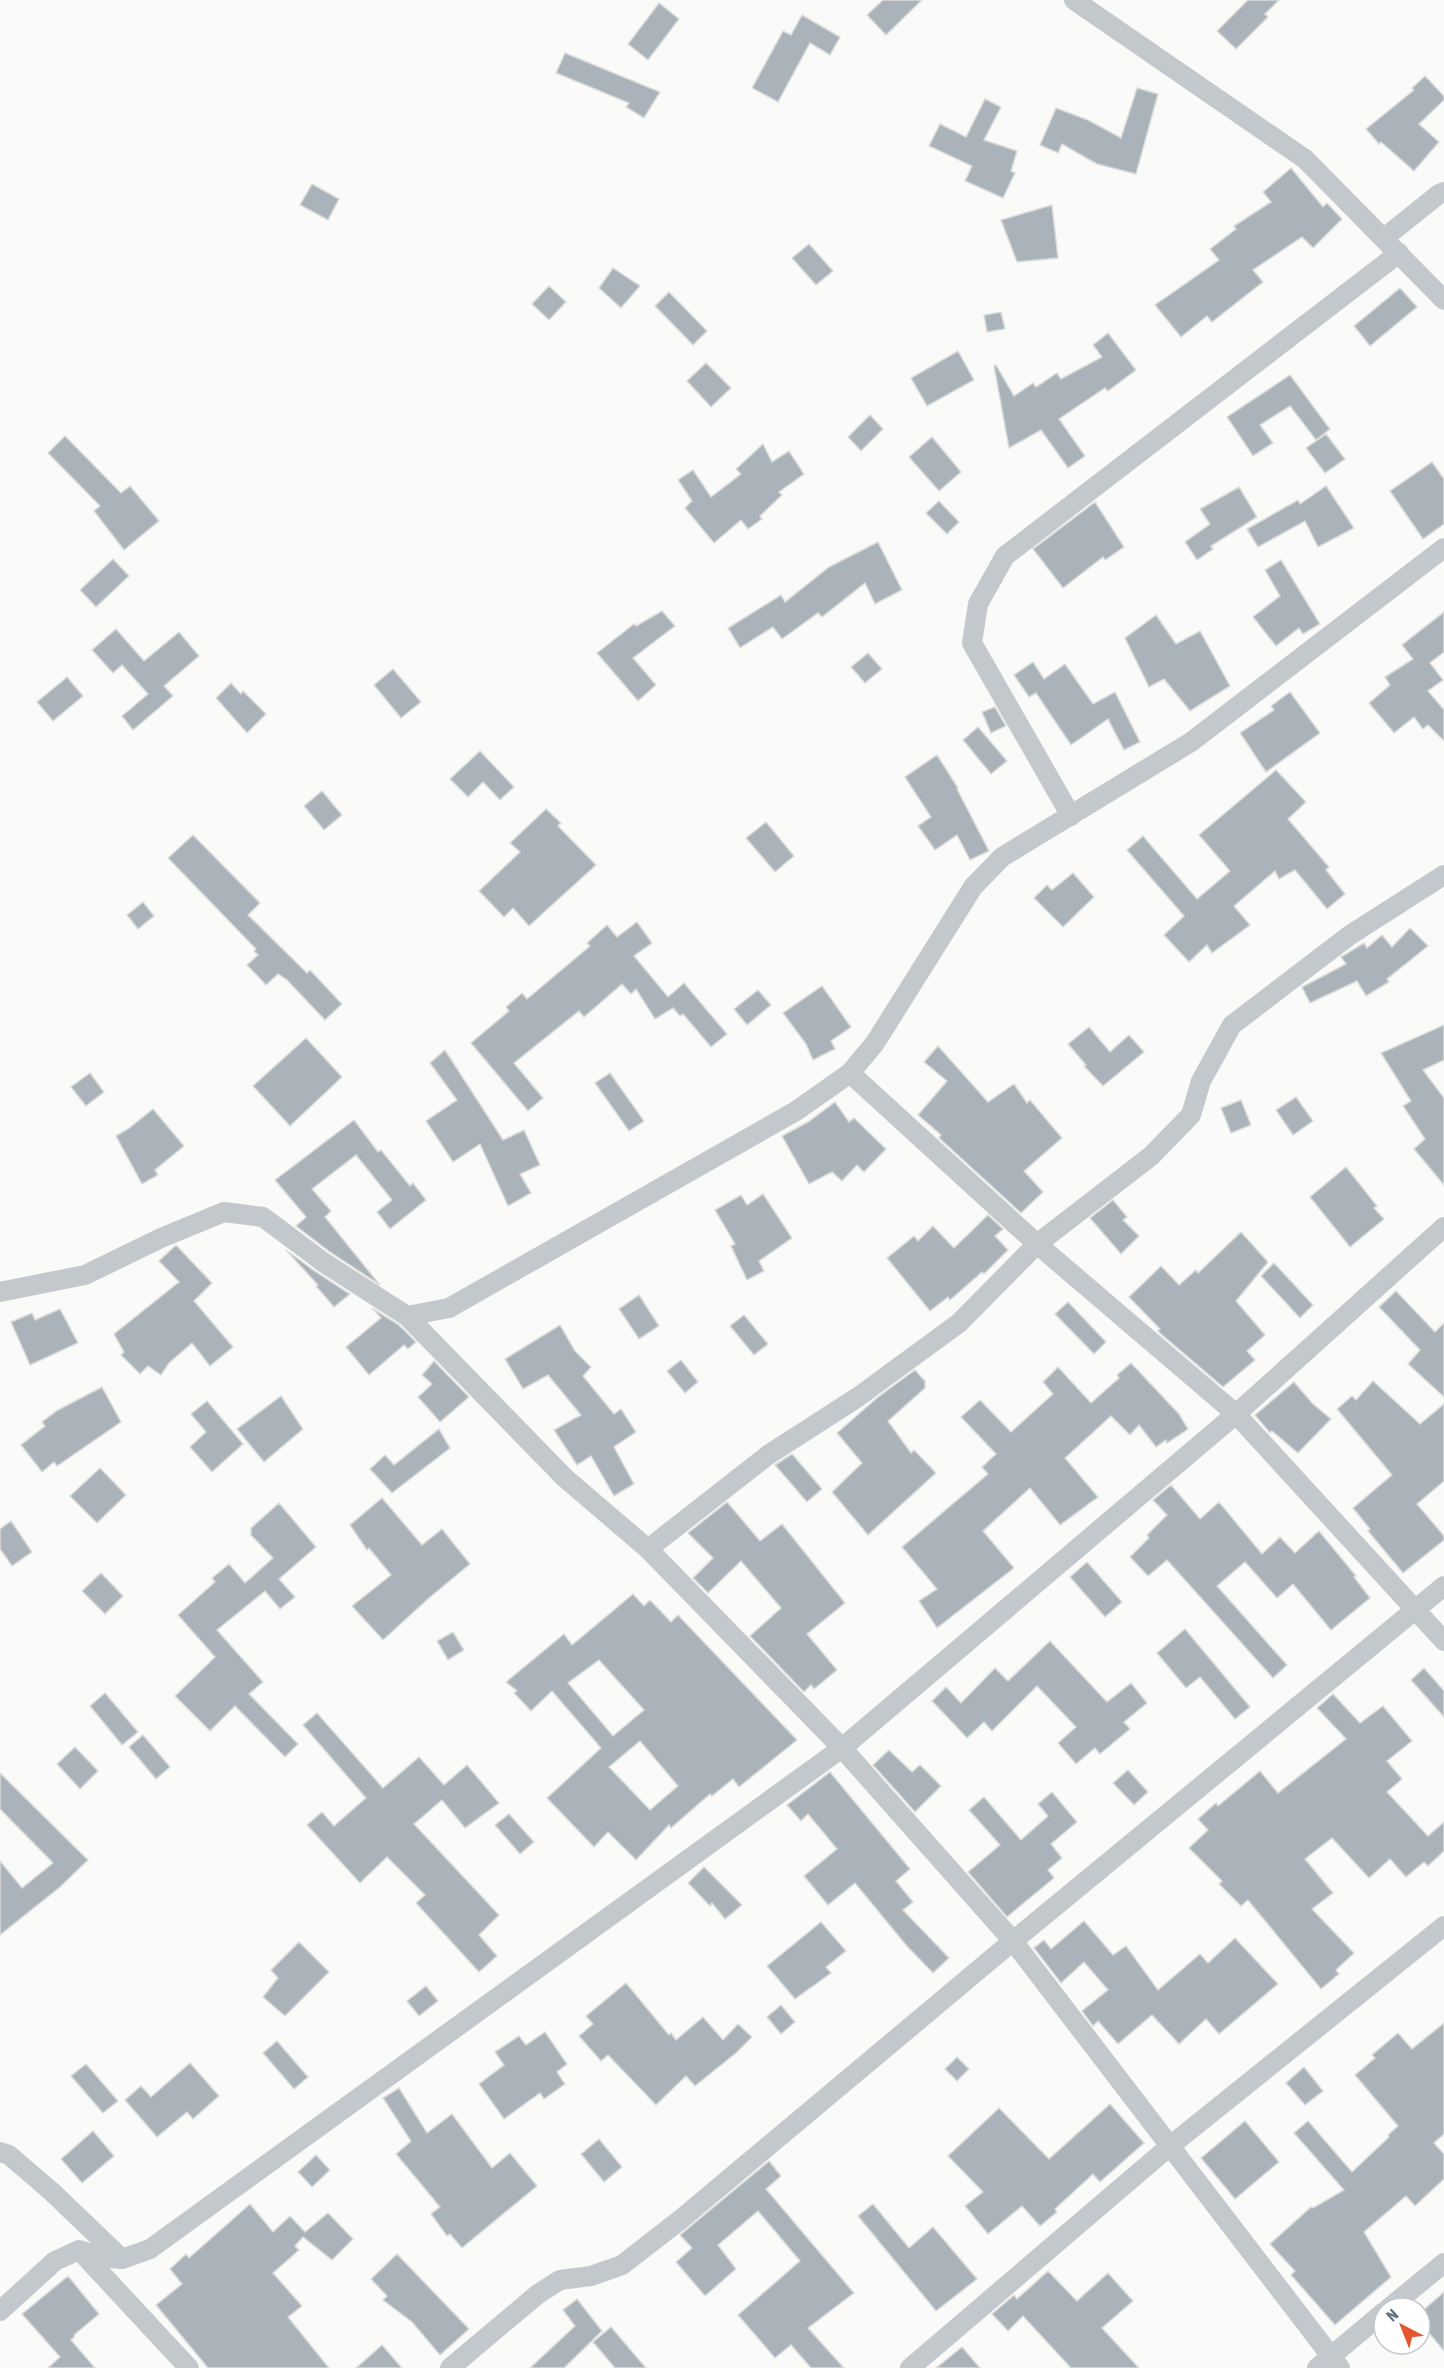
<svg xmlns="http://www.w3.org/2000/svg" width="1444" height="2368" font-family="'Asap Condensed',sans-serif">
	<rect width="100%" height="100%" fill="#fafaf8"/>
	<g fill="#aab3b9" stroke="#dcdcda" stroke-width="1.5" fill-rule="evenodd">
		<path d="M883,0H922L886,35L867,15Z"/>
		<path d="M1248,0H1279L1265,14L1268,17L1236,49L1217,31Z"/>
		<path d="M659,3L679,19L648,60L628,44Z"/>
		<path d="M802,15L840,37L830,55L810,43L778,102L752,88L783,31L791,35Z"/>
		<path d="M565,53L660,92L644,118L626,107L629,103L556,73Z"/>
		<path d="M1425,76L1444,96V100L1419,124L1439,142L1414,171L1381,142L1379,144L1366,129L1414,90L1412,88Z"/>
		<path d="M1137,88L1158,94L1136,174L1097,164L1062,144L1058,153L1040,145L1056,108L1088,120L1121,138Z"/>
		<path d="M985,99L1001,107L984,140L1017,151L1011,171L1015,173L1003,198L965,181L972,166L929,146L940,124L966,137Z"/>
		<path d="M1291,168L1323,207L1327,203L1342,219L1313,248L1302,237L1253,270L1263,282L1212,322L1207,316L1181,337L1155,305L1219,260L1210,249L1236,229L1234,226L1271,202L1263,192Z"/>
		<path d="M312,184L339,199L328,220L300,205Z"/>
		<path d="M1052,205L1058,258L1017,262L1001,220Z"/>
		<path d="M809,244L833,271L816,285L792,258Z"/>
		<path d="M613,268L640,286L621,308L599,288Z"/>
		<path d="M549,286L566,302L549,320L532,304Z"/>
		<path d="M1400,288L1417,307L1370,346L1354,326Z"/>
		<path d="M669,292L707,331L693,345L655,306Z"/>
		<path d="M1001,312L1005,329L987,332L984,315Z"/>
		<path d="M1108,333L1136,370L1108,391L1105,388L1059,419L1085,456L1068,468L1041,430L1009,448L994,366L996,365L1014,396L1033,383L1036,387L1057,373L1061,379L1102,357L1093,345Z"/>
		<path d="M958,351L974,380L927,406L911,378Z"/>
		<path d="M706,363L731,388L711,407L687,381Z"/>
		<path d="M1290,375L1330,429L1316,440L1290,406L1260,425L1273,443L1253,456L1227,417Z"/>
		<path d="M870,415L883,429L861,451L848,437Z"/>
		<path d="M1326,434L1345,459L1325,473L1306,448Z"/>
		<path d="M65,436L121,493L130,486L159,521L124,550L94,511L100,506L48,453Z"/>
		<path d="M932,437L961,472L939,491L909,457Z"/>
		<path d="M763,444L772,462L789,451L804,474L779,492L782,495L760,516L762,519L748,529L741,520L714,543L685,508L692,501L678,480L693,470L711,497L741,474L736,469Z"/>
		<path d="M1432,462L1444,479V524L1423,539L1390,491Z"/>
		<path d="M1326,486L1354,528L1318,547L1305,521L1258,547L1247,529L1298,500L1300,504Z"/>
		<path d="M1239,487L1257,517L1211,546L1213,549L1197,560L1185,542L1210,524L1200,509Z"/>
		<path d="M939,501L959,522L947,534L926,513Z"/>
		<path d="M1095,502L1124,547L1105,560L1103,557L1063,588L1033,549Z"/>
		<path d="M878,542L902,590L875,604L865,583L822,617L818,613L782,639L773,627L740,648L728,628L781,595L785,602L829,567Z"/>
		<path d="M113,559L129,576L96,607L80,590Z"/>
		<path d="M1281,560L1320,624L1303,634L1299,628L1276,646L1253,617L1280,596L1265,570Z"/>
		<path d="M662,611L675,626L633,658L656,685L638,701L597,653L634,624L636,626Z"/>
		<path d="M1444,612V652L1430,663L1443,680L1428,691L1444,710V741L1428,725L1423,729L1414,717L1394,733L1369,703L1390,685L1385,677L1413,659L1402,645Z"/>
		<path d="M1156,615L1176,644L1200,631L1230,686L1190,711L1164,679L1149,687L1125,638Z"/>
		<path d="M116,629L144,661L179,632L199,656L164,686L173,696L133,730L122,716L148,694L122,665L113,673L92,650Z"/>
		<path d="M868,653L882,669L865,683L851,667Z"/>
		<path d="M1033,662L1044,679L1065,664L1093,704L1115,692L1140,742L1124,750L1108,719L1071,745L1036,693L1029,697L1014,675Z"/>
		<path d="M393,669L421,702L401,718L374,685Z"/>
		<path d="M67,677L83,696L53,721L37,702Z"/>
		<path d="M231,683L241,694L243,691L266,714L247,733L216,698Z"/>
		<path d="M1290,692L1320,733L1266,772L1240,733L1274,710L1271,706Z"/>
		<path d="M995,707L1006,726L991,733L982,712Z"/>
		<path d="M978,727L1007,761L991,774L963,740Z"/>
		<path d="M480,751L514,787L500,800L483,782L468,797L450,779Z"/>
		<path d="M937,755L958,788L957,789L989,851L970,860L957,835L935,850L918,826L931,817L905,777Z"/>
		<path d="M1276,770L1306,802L1288,819L1329,867L1326,870L1345,894L1327,909L1295,870L1279,879L1275,871L1234,906L1250,925L1212,953L1207,945L1189,962L1164,935L1184,916L1127,850L1143,836L1197,899L1230,871L1199,835Z"/>
		<path d="M322,791L342,815L324,830L304,806Z"/>
		<path d="M546,809L561,823L558,826L596,865L529,926L513,908L504,917L479,891L520,852L510,843Z"/>
		<path d="M766,822L794,856L775,872L746,838Z"/>
		<path d="M193,835L260,903L248,915L307,973L310,970L342,1004L325,1020L287,980L278,974L266,985L247,965L258,955L254,951L256,949L168,858Z"/>
		<path d="M1073,873L1094,897L1063,927L1034,898L1047,885L1052,890Z"/>
		<path d="M143,902L154,916L138,929L127,915Z"/>
		<path d="M637,922L652,943L634,956L668,997L684,983L727,1034L711,1047L683,1014L680,1016L673,1008L655,1019L636,989L631,994L622,984L584,1017L579,1011L514,1063L543,1098L528,1111L471,1043L509,1011L506,1007L522,993L527,999L590,946L587,943L607,925L617,937Z"/>
		<path d="M1410,928L1428,946L1387,979L1389,982L1366,996L1357,981L1310,1003L1302,987L1346,964L1341,957L1364,943L1367,948L1382,935L1392,947Z"/>
		<path d="M822,986L851,1027L831,1041L835,1049L813,1060L806,1044L783,1013Z"/>
		<path d="M758,990L771,1005L747,1025L734,1009Z"/>
		<path d="M1444,1025V1060L1423,1070L1444,1098V1185L1414,1149L1425,1139L1403,1106L1411,1101L1381,1053Z"/>
		<path d="M1089,1027L1110,1052L1129,1035L1144,1052L1103,1086L1084,1066L1086,1065L1068,1044Z"/>
		<path d="M306,1038L342,1077L290,1126L253,1086Z"/>
		<path d="M938,1046L988,1102L1014,1084L1027,1103L1030,1100L1062,1138L1024,1171L1043,1192L1021,1213L939,1138L941,1135L918,1115L947,1081L924,1062Z"/>
		<path d="M445,1050L503,1140L524,1130L540,1165L520,1174L531,1193L508,1206L480,1144L453,1162L426,1121L457,1100L430,1063Z"/>
		<path d="M90,1073L104,1092L86,1106L71,1087Z"/>
		<path d="M610,1073L644,1121L629,1131L595,1083Z"/>
		<path d="M1296,1097L1313,1121L1293,1135L1276,1110Z"/>
		<path d="M1241,1100L1251,1125L1231,1133L1221,1108Z"/>
		<path d="M835,1102L849,1122L854,1118L886,1149L864,1172L857,1165L842,1181L832,1172L809,1184L782,1136L808,1122Z"/>
		<path d="M153,1109L184,1146L155,1170L158,1175L142,1184L116,1136L128,1129Z"/>
		<path d="M354,1120L378,1152L381,1150L410,1186L413,1183L426,1200L390,1229L377,1212L392,1200L356,1155L312,1189L331,1211L325,1217L380,1285L330,1252L296,1226L306,1217L275,1180Z"/>
		<path d="M1346,1167L1377,1206L1374,1208L1384,1219L1350,1247L1310,1197Z"/>
		<path d="M763,1194L792,1238L759,1261L764,1271L747,1280L731,1246L735,1244L715,1210L741,1195L747,1205Z"/>
		<path d="M1113,1200L1127,1217L1123,1220L1139,1236L1121,1254L1090,1218Z"/>
		<path d="M988,1215L1003,1229L995,1236L1008,1250L984,1274L982,1272L950,1300L948,1297L930,1311L887,1258L914,1236L918,1241L933,1226L954,1248Z"/>
		<path d="M1241,1232L1268,1262L1236,1301L1265,1335L1247,1351L1255,1360L1223,1387L1161,1334L1158,1331L1160,1329L1129,1297L1161,1266L1179,1285L1196,1270L1198,1273Z"/>
		<path d="M176,1245L212,1283L194,1301L233,1347L210,1366L192,1343L169,1363L161,1375L148,1366L140,1374L121,1355L124,1352L114,1334L179,1282L159,1261Z"/>
		<path d="M286,1250L316,1272L350,1294L334,1307L316,1286L318,1285Z"/>
		<path d="M1274,1263L1313,1305L1300,1318L1261,1276Z"/>
		<path d="M1396,1291L1435,1332L1444,1323V1397L1408,1364L1420,1350L1379,1307Z"/>
		<path d="M639,1295L659,1326L639,1339L619,1309Z"/>
		<path d="M1068,1302L1106,1342L1094,1354L1055,1314Z"/>
		<path d="M372,1308L399,1325L416,1342L408,1349L404,1345L369,1375L346,1347L381,1318Z"/>
		<path d="M60,1309L78,1343L30,1365L11,1322L32,1313L35,1320Z"/>
		<path d="M744,1315L768,1344L754,1355L730,1326Z"/>
		<path d="M560,1325L575,1351L591,1367L583,1376L614,1414L621,1409L636,1432L614,1447L634,1484L614,1496L591,1456L577,1465L554,1430L581,1415L548,1375L523,1389L505,1359Z"/>
		<path d="M681,1360L698,1382L685,1393L667,1371Z"/>
		<path d="M434,1361L469,1397L440,1422L418,1397L432,1384L422,1375Z"/>
		<path d="M1131,1363L1179,1414L1188,1429L1167,1443L1166,1440L1156,1447L1139,1425L1130,1435L1111,1416L1065,1458L1098,1497L1060,1525L1030,1488L983,1531L1014,1568L937,1628L919,1601L937,1589L902,1547L988,1474L982,1467L996,1454L961,1417L980,1400L1011,1432L1053,1394L1043,1382L1058,1367L1091,1403L1119,1378L1117,1375Z"/>
		<path d="M915,1370L925,1381V1388L888,1421L911,1453L914,1450L936,1473L868,1535L832,1492L862,1463L837,1433L878,1397Z"/>
		<path d="M1373,1381L1420,1424L1444,1404V1481L1417,1504L1444,1536V1540L1403,1573L1368,1531L1370,1529L1353,1508L1392,1475L1337,1409L1352,1396L1356,1400Z"/>
		<path d="M1294,1382L1313,1404L1331,1419L1298,1453L1272,1431L1270,1433L1255,1415Z"/>
		<path d="M102,1387L121,1422L57,1466L54,1462L42,1472L21,1445L45,1426L42,1422L58,1410Z"/>
		<path d="M281,1396L303,1429L264,1462L237,1429Z"/>
		<path d="M207,1401L243,1444L212,1472L190,1447L206,1432L191,1414Z"/>
		<path d="M439,1429L450,1448L392,1493L370,1469L385,1455L394,1465Z"/>
		<path d="M792,1454L822,1489L807,1502L775,1465Z"/>
		<path d="M100,1468L126,1495L97,1523L70,1496Z"/>
		<path d="M1171,1485L1200,1519L1219,1502L1262,1554L1280,1537L1295,1553L1319,1531L1356,1576L1354,1577L1370,1598L1331,1630L1293,1584L1277,1598L1245,1562L1217,1586L1287,1665L1273,1678L1167,1560L1148,1576L1130,1557L1149,1538L1147,1535L1167,1515L1153,1500Z"/>
		<path d="M382,1498L422,1545L442,1529L470,1564L429,1598L383,1640L352,1606L391,1575L369,1548L367,1550L350,1525Z"/>
		<path d="M727,1502L760,1541L782,1524L845,1603L807,1634L837,1670L814,1689L811,1685L804,1692L750,1636L781,1608L741,1561L708,1593L693,1578L713,1558L688,1533Z"/>
		<path d="M279,1503L316,1547L279,1579L295,1597L280,1609L265,1591L217,1630L263,1682L249,1694L298,1744L285,1757L235,1706L210,1731L175,1696L215,1657L178,1615L215,1582L212,1578L229,1564L245,1583L273,1558L251,1535V1528Z"/>
		<path d="M11,1521L32,1552L12,1566L0,1549V1529Z"/>
		<path d="M1087,1562L1122,1602L1105,1617L1070,1577Z"/>
		<path d="M101,1573L123,1596L105,1614L82,1591Z"/>
		<path d="M633,1594L644,1606L650,1600L671,1622L678,1615L797,1740L739,1787L733,1779L712,1796L710,1794L671,1828L669,1825L636,1860L608,1832L594,1847L547,1798L601,1748L552,1691L531,1711L514,1693L517,1691L506,1682L564,1634L572,1645ZM599,1660L644,1710L613,1736L568,1683ZM640,1741L678,1786L650,1810L609,1767Z"/>
		<path d="M1185,1629L1250,1707L1235,1719L1200,1677L1186,1688L1157,1653Z"/>
		<path d="M453,1632L464,1650L448,1660L437,1641Z"/>
		<path d="M1050,1641L1107,1702L1131,1683L1147,1703L1124,1722L1130,1729L1100,1754L1095,1748L1076,1764L1058,1743L1076,1727L1037,1686L992,1731L984,1722L967,1738L932,1701L946,1687L961,1703L995,1668L1008,1681Z"/>
		<path d="M1424,1668L1444,1691V1717L1411,1680Z"/>
		<path d="M105,1693L138,1732L122,1745L90,1706Z"/>
		<path d="M1333,1694L1360,1723L1383,1706L1412,1741L1387,1761L1402,1779L1387,1792L1428,1836L1444,1822V1851L1428,1866L1424,1862L1406,1877L1390,1859L1369,1878L1332,1838L1305,1859L1333,1893L1312,1909L1354,1953L1336,1970L1339,1974L1321,1989L1248,1900L1241,1906L1219,1884L1222,1881L1189,1848L1208,1830L1198,1819L1216,1803L1218,1806L1260,1771L1278,1793L1346,1739L1317,1708Z"/>
		<path d="M317,1713L383,1788L419,1757L444,1785L467,1765L499,1803L465,1828L442,1800L414,1824L499,1915L479,1935L497,1956L479,1972L416,1903L425,1895L387,1857L360,1883L307,1825L322,1812L334,1826L366,1798L303,1725Z"/>
		<path d="M143,1735L170,1767L156,1779L129,1747Z"/>
		<path d="M75,1747L98,1771L80,1789L57,1764Z"/>
		<path d="M889,1750L912,1772L920,1765L941,1786L915,1812L873,1765Z"/>
		<path d="M1128,1770L1148,1792L1134,1805L1113,1783Z"/>
		<path d="M830,1772L910,1869L896,1881L913,1902L903,1910L949,1958L933,1973L906,1945L855,1883L828,1905L804,1876L837,1849L808,1814L801,1821L787,1805Z"/>
		<path d="M0,1773L88,1860L60,1887L0,1935V1861L22,1888L53,1863L0,1809Z"/>
		<path d="M1052,1792L1077,1822L1051,1844L1062,1858L1048,1870L1054,1878L1007,1917L968,1872L1000,1845L969,1810L984,1797L1021,1840L1048,1816L1038,1804Z"/>
		<path d="M509,1814L534,1842L520,1854L495,1825Z"/>
		<path d="M704,1867L742,1905L725,1919L712,1903L710,1906L688,1883Z"/>
		<path d="M1084,1921L1113,1955L1126,1946L1158,1990L1200,1954L1208,1963L1235,1938L1278,1984L1219,2034L1206,2019L1179,2044L1152,2015L1118,2044L1098,2021L1093,2026L1082,2011L1108,1990L1084,1962L1061,1983L1034,1948L1044,1940L1051,1949Z"/>
		<path d="M821,1922L846,1951L826,1967L831,1973L795,1999L767,1966Z"/>
		<path d="M299,1942L329,1972L285,2016L263,1997L278,1978L271,1970Z"/>
		<path d="M626,1983L669,2035L671,2033L676,2040L703,2017L723,2040L738,2024L752,2037L736,2053L695,2086L686,2076L656,2105L608,2055L601,2061L579,2036L593,2024L586,2016Z"/>
		<path d="M426,1986L438,2001L419,2016L407,2001Z"/>
		<path d="M781,2005L795,2022L781,2034L767,2017Z"/>
		<path d="M1444,2023V2134L1434,2143L1444,2154V2179L1415,2206L1406,2196L1364,2232L1391,2277L1335,2325L1291,2275L1295,2271L1270,2244L1311,2207L1313,2208L1344,2190L1294,2133L1308,2121L1352,2172L1389,2137L1388,2135L1398,2126L1355,2075L1375,2058L1372,2055L1398,2033L1412,2049Z"/>
		<path d="M545,2032L567,2064L557,2072L565,2084L544,2099L540,2093L504,2119L479,2084L504,2065L495,2052L519,2036L526,2045Z"/>
		<path d="M277,2041L308,2077L294,2089L263,2053Z"/>
		<path d="M957,2057L969,2069L957,2081L945,2069Z"/>
		<path d="M190,2063L219,2096L193,2119L187,2112L157,2137L125,2100L141,2086L151,2097Z"/>
		<path d="M86,2064L118,2101L103,2113L71,2076Z"/>
		<path d="M1304,2067L1323,2091L1305,2105L1286,2083Z"/>
		<path d="M399,2088L427,2133L452,2114L492,2168L510,2153L537,2186L462,2248L450,2234L447,2236L431,2214L440,2207L396,2154L411,2141L383,2098Z"/>
		<path d="M1110,2104L1144,2143L1100,2182L1093,2174L1055,2209L1057,2212L1040,2226L1022,2206L988,2234L965,2206L983,2192L948,2156L999,2108L1049,2159Z"/>
		<path d="M1245,2121L1279,2162L1235,2199L1201,2158Z"/>
		<path d="M93,2131L114,2156L82,2183L61,2159Z"/>
		<path d="M599,2139L622,2167L604,2182L581,2154Z"/>
		<path d="M316,2155L330,2170L312,2187L298,2172Z"/>
		<path d="M769,2161L781,2176L766,2189L854,2293L808,2328L844,2368H811L791,2345L775,2358L738,2315L800,2261L758,2211L718,2245L736,2269L705,2296L676,2262L692,2248L680,2235Z"/>
		<path d="M250,2204L273,2232L290,2216L305,2232L328,2213L353,2239L332,2260L303,2237L295,2246L299,2250L273,2273L302,2306L288,2317L329,2368H208L156,2305L182,2284L170,2269L186,2254L189,2258Z"/>
		<path d="M873,2204L909,2248L933,2227L977,2279L936,2311L858,2216Z"/>
		<path d="M397,2254L469,2329L440,2355L412,2322L383,2300L387,2296L371,2279Z"/>
		<path d="M1048,2271L1077,2301L1108,2273L1133,2301L1102,2328L1139,2368H1071L1023,2316L1008,2331L992,2314L1014,2295L1017,2299Z"/>
		<path d="M68,2276L99,2314L74,2335L75,2336L71,2340L95,2368H48L60,2357L22,2314Z"/>
		<path d="M1444,2292V2351L1420,2322V2313Z"/>
		<path d="M577,2299L602,2331L564,2368H530L575,2326L563,2310Z"/>
		<path d="M611,2327L646,2368H615L593,2342Z"/>
		<path d="M382,2345L402,2368H356Z"/>
		<path d="M962,2347L980,2368H936Z"/>
	</g>
	<g fill="none" stroke-linecap="round" stroke-linejoin="round">
		<g stroke="#c3c8cc" stroke-width="20">
			<path d="M1074,0L1305,159L1444,300"/>
			<path d="M1384,238L1439,194L1444,192"/>
			<path d="M1071,816L972,643L978,604L1005,556L1399,253"/>
			<path d="M850,1073L1037,1244L1236,1414L1444,1641"/>
			<path d="M0,1292L85,1275L161,1238L224,1212L263,1217L323,1262L407,1316L449,1308L796,1111L850,1073L875,1043L973,887L1002,857L1191,742L1444,548"/>
			<path d="M407,1316L565,1478L648,1549L842,1748L1013,1941L1340,2368"/>
			<path d="M648,1549L768,1455L858,1397L959,1323L1037,1244L1151,1156L1191,1115L1201,1081L1232,1025L1350,935L1444,875"/>
			<path d="M0,2152L9,2155L51,2191L122,2259"/>
			<path d="M81,2252L189,2368"/>
			<path d="M1389,2308L1444,2263"/>
			<path d="M0,2311L55,2261L79,2250L101,2257L122,2259L150,2249L842,1748L1236,1414L1444,1227"/>
			<path d="M450,2368L538,2294L560,2280L591,2276L622,2265L680,2220L1013,1941L1444,1586"/>
			<path d="M910,2368L1170,2146L1444,1926"/>
			<path d="M1317,2368L1384,2312"/>
		</g>
	</g>
	<g transform="translate(1402 2326) rotate(318)"><circle r="28" fill="#ffffff" stroke="#c1c8cd" stroke-width="1.5"/>
	<path d="M0-4.5L10 22L0 15L-10 22Z" fill="#e4572e"/>
	<text y="-9" font-size="16" font-weight="bold" text-anchor="middle" fill="#657683">N</text>
	</g>
</svg>
